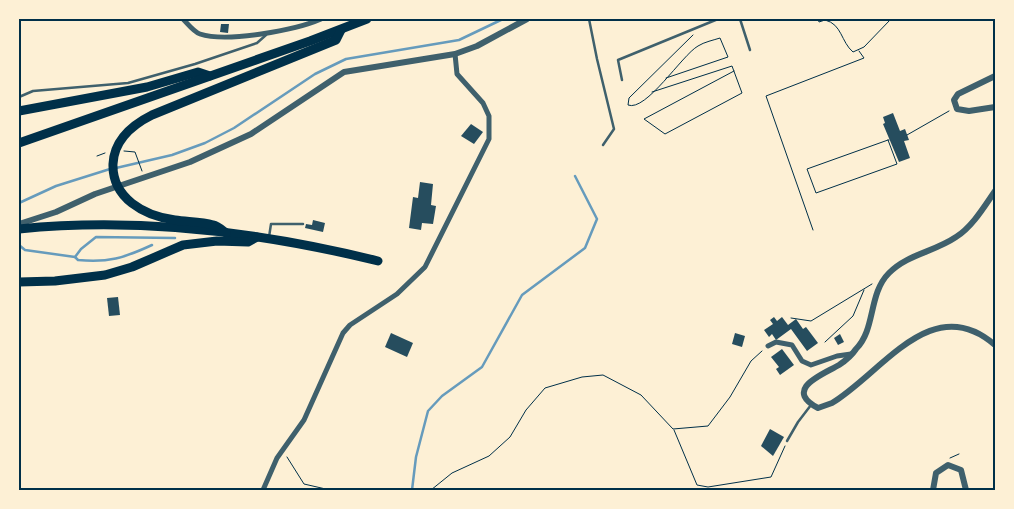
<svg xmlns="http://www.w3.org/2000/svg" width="1014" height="509" font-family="Lora,serif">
	<rect width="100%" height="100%" fill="#fdf0d5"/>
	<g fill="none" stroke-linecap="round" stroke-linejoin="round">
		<g stroke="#669bbc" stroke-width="2.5">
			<path d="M116,168L172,155L205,143L234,128L315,74L346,59L459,40L503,19"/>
			<path d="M19,203L56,186L110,169"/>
			<path d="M19,245L25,250L75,257L78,260C108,263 124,258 152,245"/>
			<path d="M75,257L81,249L96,237L175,238"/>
			<path d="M412,490L416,457L428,411L442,396L482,367L522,295L585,248L597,219L575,176"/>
		</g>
	</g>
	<g fill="#264d5e">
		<path d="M221,24H229L228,33L220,32Z"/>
		<path d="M893,113L900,131L905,129L909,140L904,141L910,158L899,162L883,124L885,123L883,117Z"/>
		<path d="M471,124L483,132L474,144L461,136Z"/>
		<path d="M420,182L433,184L431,205L436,206L433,224L422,223L421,230L409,228L413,197L418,198Z"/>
		<path d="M313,220L325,223L323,232L305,228L306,224L312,225Z"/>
		<path d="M118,297L120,315L109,316L107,298Z"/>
		<path d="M774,317L777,321L782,317L788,325L796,319L803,329L806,327L818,343L807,351L791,329L776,340L772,334L769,337L764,330L773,324L770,320Z"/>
		<path d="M391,333L413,343L407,357L385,347Z"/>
		<path d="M735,333L745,336L742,347L732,344Z"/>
		<path d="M840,334L844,342L838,345L834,338Z"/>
		<path d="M782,349L794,365L780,375L776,369L779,367L771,357Z"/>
		<path d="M770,429L784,437L773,456L761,446Z"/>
	</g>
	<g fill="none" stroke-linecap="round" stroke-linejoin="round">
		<g stroke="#003049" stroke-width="1">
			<path d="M818,19L819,22L825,20C842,24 841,42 853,52L864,47L891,19"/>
			<path d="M666,78L728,57L720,38C714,40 704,42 698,46C682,55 646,112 628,105L629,98L693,35"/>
			<path d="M652,92L732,66L742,93L665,134L644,119L734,71"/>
			<path d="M907,135L949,111"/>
			<path d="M888,140L897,164L816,193L807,169L888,140H889"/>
			<path d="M124,151L135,152L142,171"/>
			<path d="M97,156L105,153"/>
			<path d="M813,230L766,96L864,58L859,51"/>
			<path d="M791,318L811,321L872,284"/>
			<path d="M825,342L853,316L864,290"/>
			<path d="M674,430L697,485L708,487L771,477L785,446"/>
			<path d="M287,457L304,484L330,490"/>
			<path d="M950,458L959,454"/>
			<path d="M431,490L452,473L489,456L510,437L526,410L545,388L582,377L603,375L641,395L673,429L708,426L730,397L751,361L762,351"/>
		</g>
		<g stroke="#3f606c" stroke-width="2.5">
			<path d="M589,19L597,59L614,129L603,145"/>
			<path d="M740,19L750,50"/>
			<path d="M622,80L618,60L718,19"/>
			<path d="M19,97L33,91L128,83L195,64L257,43L266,35"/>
			<path d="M269,237L271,224H303"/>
			<path d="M787,441L798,422L811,405"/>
		</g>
		<g stroke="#3f606c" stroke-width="5">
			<path d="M183,19C187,23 194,32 200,34C227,43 296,30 321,19"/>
			<path d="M768,346L776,342L792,345L802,361L811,365L837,356L851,354"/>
			<path d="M263,490L277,458L304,420L343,333L350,325L397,294L425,267L489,139V116L483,103L457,74L455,54"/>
		</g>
		<g stroke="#3f606c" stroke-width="6">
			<path d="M995,76L958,94L954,100L957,109L969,111L995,107"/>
			<path d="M995,191C984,207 972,227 956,237C934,252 908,254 889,273C868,294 876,329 856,349C852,355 845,361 839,365C824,374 782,389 818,408L832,403C882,373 932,290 995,345"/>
			<path d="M19,224L56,212L95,194L190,162L251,134L344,72L455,54L477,46L527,19"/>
			<path d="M933,490L936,473L948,465L961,470L966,490"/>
		</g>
		<g stroke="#003049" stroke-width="9">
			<path d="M19,111L147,87L198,72L210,76"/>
			<path d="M19,143L310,41L367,19"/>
			<path d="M19,229C139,217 261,232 378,261"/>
			<path d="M226,233C222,230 218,226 213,225C201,221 187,222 175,220C144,216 112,198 113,164C114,140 132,125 152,115L336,40L341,30"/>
			<path d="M19,282L55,281L105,275L132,267L183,245L217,241L248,242L257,237"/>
		</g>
	</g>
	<rect width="1014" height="509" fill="none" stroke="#fdf0d5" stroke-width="40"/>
	<rect x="20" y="20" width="974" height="469" fill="none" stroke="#003049" stroke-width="2"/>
</svg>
